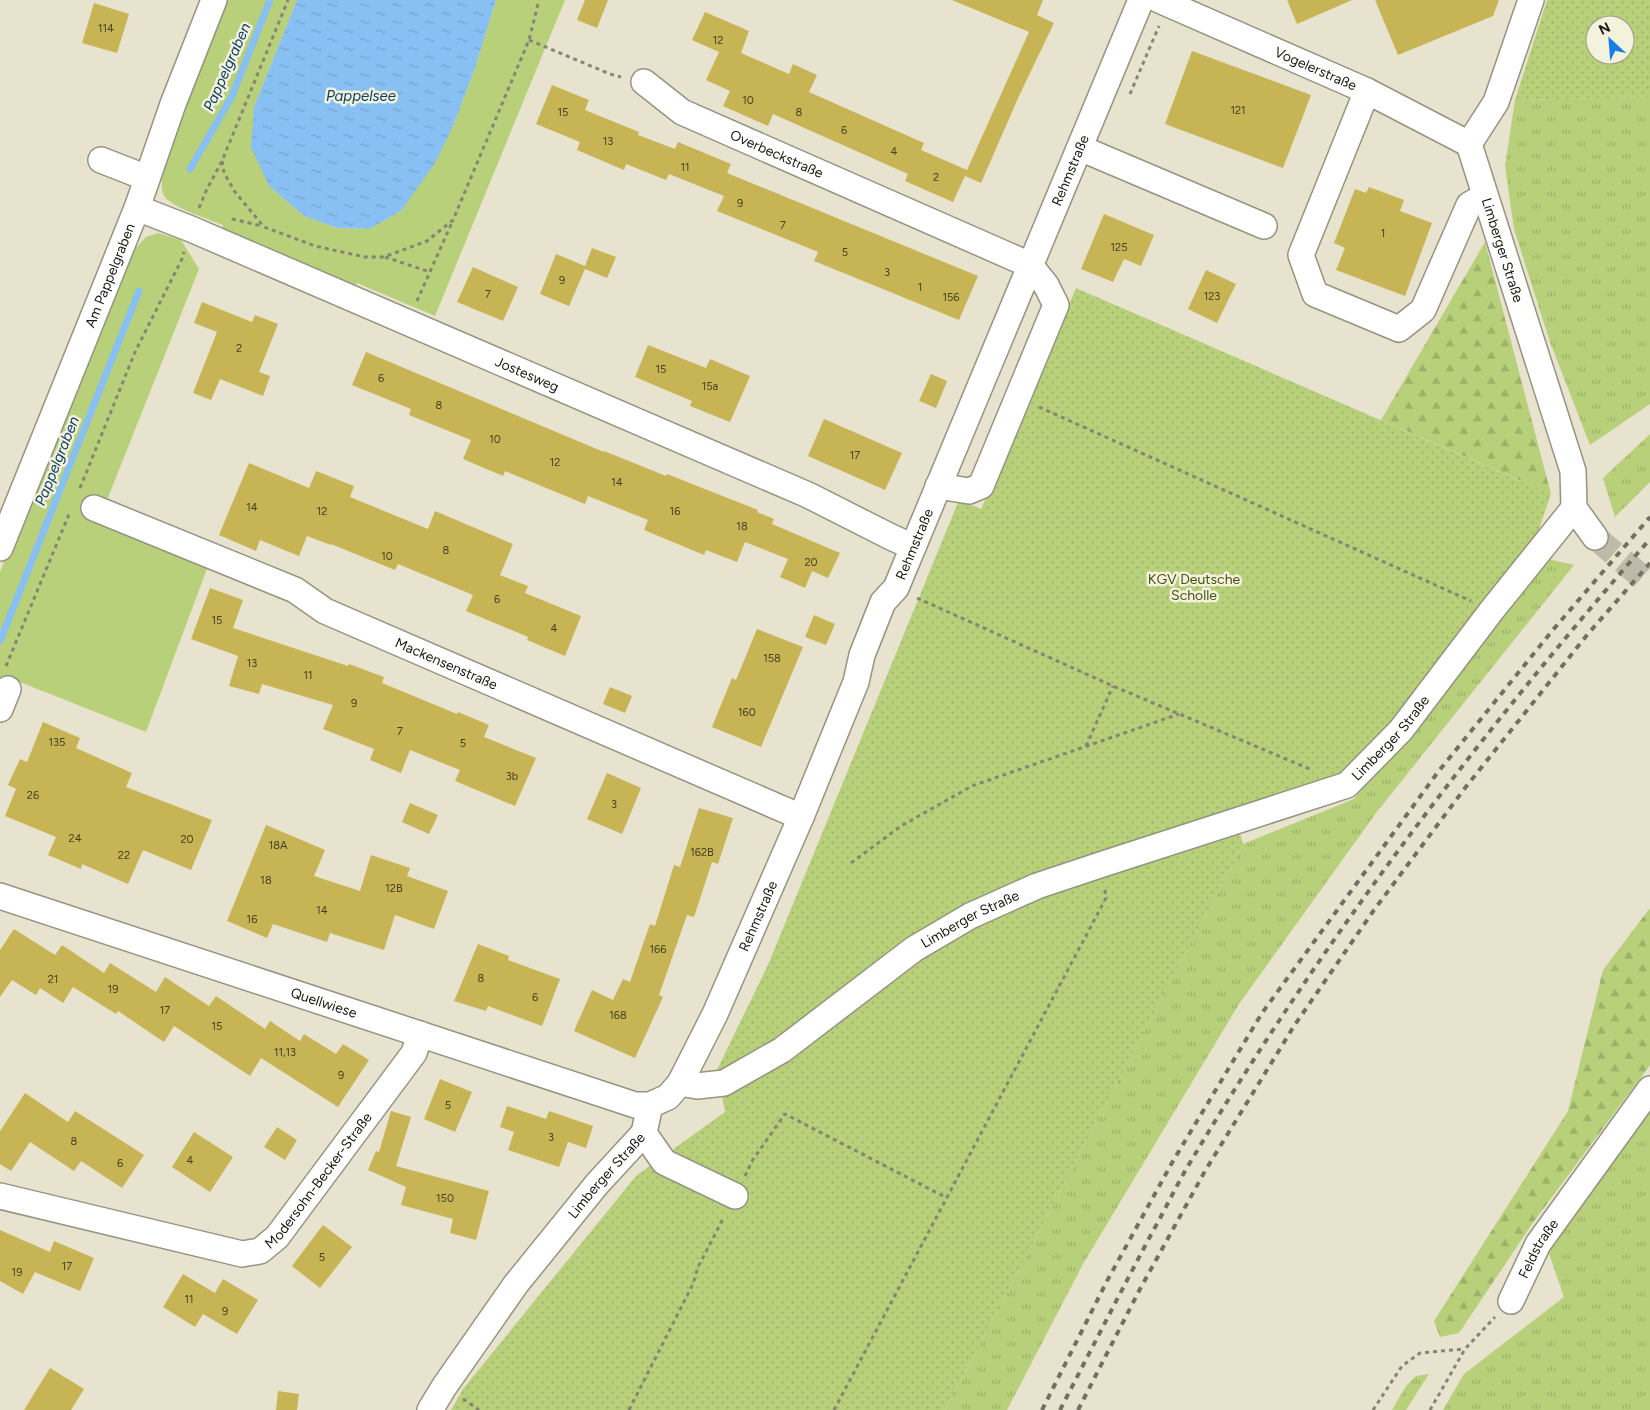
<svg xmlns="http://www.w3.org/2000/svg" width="1650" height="1410" font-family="Figtree,sans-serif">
	<defs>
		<pattern id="grass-tufts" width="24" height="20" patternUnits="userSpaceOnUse" patternTransform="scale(1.25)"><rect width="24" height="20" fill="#b7d079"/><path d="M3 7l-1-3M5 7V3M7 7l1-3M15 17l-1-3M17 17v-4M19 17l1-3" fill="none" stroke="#9db268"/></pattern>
		<pattern id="forest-firs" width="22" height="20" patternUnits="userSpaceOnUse" patternTransform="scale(1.25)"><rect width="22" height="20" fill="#b7d079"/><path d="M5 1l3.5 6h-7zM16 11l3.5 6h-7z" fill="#9db268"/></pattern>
		<pattern id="garden-dots" width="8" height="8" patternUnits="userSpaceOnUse" patternTransform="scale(1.25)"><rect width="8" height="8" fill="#b7d079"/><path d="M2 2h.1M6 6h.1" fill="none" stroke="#9db268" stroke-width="1.8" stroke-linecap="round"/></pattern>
		<pattern id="water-ripples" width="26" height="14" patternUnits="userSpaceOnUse" patternTransform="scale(1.25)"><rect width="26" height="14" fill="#88c0f4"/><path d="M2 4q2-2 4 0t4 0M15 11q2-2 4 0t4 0" fill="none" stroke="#75a4d0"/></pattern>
	</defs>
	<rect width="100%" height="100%" fill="#e7e3cf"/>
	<g fill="url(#grass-tufts)">
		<path d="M1650,97V404L1590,445L1550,342L1514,229L1505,166L1515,100Z"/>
		<path d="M1650,434V482L1615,517L1603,478Z"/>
		<path d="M1548,559L1574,565L1376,813L1239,1004L1083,1264L1007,1410H945L1243,844L1354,799Z"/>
		<path d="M1650,1103V1410H1443L1464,1374L1564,1297L1547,1248Z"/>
		<path d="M1429,1374L1406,1410H1392L1406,1386L1416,1376Z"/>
	</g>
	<g fill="url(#forest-firs)">
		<path d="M1485,242L1551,494L1381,420Z"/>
		<path d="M1650,908V1065L1532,1224L1459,1333L1440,1337L1434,1321L1568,1111L1603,970Z"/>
	</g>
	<g fill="#b7d079">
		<path d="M226,0H297L254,107L269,186L304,216L337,228L369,229L401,211L453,126L474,71L496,0H565L435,316L357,283L354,289L221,233L223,225C210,220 172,207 165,197C161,191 162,187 162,181L156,176Z"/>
		<path d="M158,233L181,240L199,269L99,520L208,566L146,732L20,682L0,689V572L131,245L137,247L146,237Z"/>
	</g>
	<g fill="url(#garden-dots)" fill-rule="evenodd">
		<path d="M1547,0H1650V97L1515,100ZM1595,25H1625V55H1595Z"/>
		<path d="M1076,288L1551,494L1537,535L1392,726L1344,777L1234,812L1243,844L945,1410H451L463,1389L636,1176L725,1112L717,1070L768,965L959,500L981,509L1026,408Z"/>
	</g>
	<path fill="url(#water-ripples)" d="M297,0H496L474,71L453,126L435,163L401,211L369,229L337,228L304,216L269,186L251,147L254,107Z"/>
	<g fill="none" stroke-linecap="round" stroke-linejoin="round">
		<g stroke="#88c0f4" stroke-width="7">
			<path d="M190,169L232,96L270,0"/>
			<path d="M0,641L139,291"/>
		</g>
	</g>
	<g fill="#c7b555">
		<path d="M585,0H608L597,28L577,20Z"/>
		<path d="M952,0H1043L1037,15L1054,23L1019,96L981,183L965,176L953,202L905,181L908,174L773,114L768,126L723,106L730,91L706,80L719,52L692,40L705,12L749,31L741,53L789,74L793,64L817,75L809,92L924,143L921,150L967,170L1029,32Z"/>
		<path d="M1287,0H1352L1297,24Z"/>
		<path d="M1375,0H1499L1493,16L1398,55Z"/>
		<path d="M94,3L129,14L117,53L82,43Z"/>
		<path d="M1192,51L1311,95L1283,168L1165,124Z"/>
		<path d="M552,85L589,100L585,110L639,132L638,135L675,149L678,142L731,164L727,173L978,276L959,320L814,261L818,252L717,211L724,196L669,174L666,180L626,164L624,170L577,150L580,142L536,124Z"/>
		<path d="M1369,187L1404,200L1400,211L1432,223L1405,296L1336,270L1345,248L1334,243L1355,189L1366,193Z"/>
		<path d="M1104,214L1154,235L1141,266L1124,259L1113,282L1081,269Z"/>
		<path d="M592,248L616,257L607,278L585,269L569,306L540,294L556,254L585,266Z"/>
		<path d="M473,267L518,287L503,321L457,302Z"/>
		<path d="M1206,270L1236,284L1217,323L1188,309Z"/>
		<path d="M202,302L252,322L255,315L278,324L259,372L270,376L263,396L220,379L211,400L193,393L217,332L194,323Z"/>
		<path d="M648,345L706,368L710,359L750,376L730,422L690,406L692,401L635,377Z"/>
		<path d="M366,352L604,452V451L666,476L667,474L758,510L757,512L774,519L772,524L840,553L828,578L812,571L805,588L780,577L788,559L745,542L737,562L706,550L704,555L644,530L648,520L588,496L585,504L505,471L503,476L463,459L471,440L409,415L411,409L352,385Z"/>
		<path d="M931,374L947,381L936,408L919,401Z"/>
		<path d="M824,419L902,453L885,490L808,456Z"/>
		<path d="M249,463L309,488L316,471L354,486L350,497L428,529L435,511L513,544L500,575L528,586L525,593L581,616L565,656L527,640L528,637L466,611L473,595L398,564L395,570L331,544V545L307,536L299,556L260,540L256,551L219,535Z"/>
		<path d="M210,588L243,600L233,628L348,666L349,664L384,677L382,683L457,714L458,712L489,725L484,737L536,758L515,806L455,781L460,770L410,750L401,773L370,760L374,749L323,729L333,705L262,684L259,694L229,686L238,656L191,639Z"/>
		<path d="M814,615L835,624L826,645L805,637Z"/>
		<path d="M757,629L803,647L761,747L712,727L732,678L736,680Z"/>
		<path d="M610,687L632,696L625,713L603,704Z"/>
		<path d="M43,722L80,738L76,748L132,773L126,787L212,820L191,870L143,850L128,884L82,864L81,869L48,855L56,837L5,816L16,789L8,785L20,759L27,762Z"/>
		<path d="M607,773L641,788L622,834L587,819Z"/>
		<path d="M410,803L438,815L429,834L402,822Z"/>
		<path d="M699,808L733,818L718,864L712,862L694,917L687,915L659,995L663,997L635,1058L574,1031L592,990L613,1000L623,979L630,982L650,924L655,926L674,865L680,867Z"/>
		<path d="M266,825L325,850L314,876L360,891L371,855L410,868L407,876L448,891L434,929L395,915L384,950L330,933L327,942L273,924L267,938L227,921Z"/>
		<path d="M14,929L55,955L62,945L104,973L110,963L156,992L165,977L209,1006L216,996L265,1029L270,1021L300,1041L304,1034L336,1054L343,1044L369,1060L338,1107L261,1058L250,1076L174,1026L164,1042L118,1011L116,1014L73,987L63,1003L40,988L36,995L12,980L0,997V950Z"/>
		<path d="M478,944L509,956L508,960L560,979L542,1026L488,1006L486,1011L454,1001Z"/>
		<path d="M440,1079L472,1092L455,1132L424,1119Z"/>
		<path d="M25,1093L68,1122L75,1111L144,1155L122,1188L81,1161L74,1171L30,1142L11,1171L0,1164V1131Z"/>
		<path d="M507,1106L546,1119L549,1111L593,1126L586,1148L568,1142L559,1167L508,1150L514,1132L500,1127Z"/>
		<path d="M391,1111L411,1117L396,1166L489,1191L476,1240L450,1233L453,1219L401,1205L406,1187L368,1170L376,1151L379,1152Z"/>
		<path d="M277,1127L297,1140L285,1160L264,1147Z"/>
		<path d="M194,1132L233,1157L210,1192L172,1167Z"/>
		<path d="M323,1225L352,1247L320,1288L292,1266Z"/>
		<path d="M0,1230L50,1252L54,1241L94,1258L80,1291L35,1272L23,1294L0,1281Z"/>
		<path d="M183,1274L215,1293L223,1279L258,1300L237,1334L203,1314L195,1327L163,1307Z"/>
		<path d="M50,1368L84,1389L71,1410H24Z"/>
		<path d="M278,1391L299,1394L297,1410H276Z"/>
	</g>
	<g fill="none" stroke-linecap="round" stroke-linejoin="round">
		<path stroke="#bebaa9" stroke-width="25" stroke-dasharray="25 12" stroke-linecap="butt" d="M1595,537L1650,584"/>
		<g stroke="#969380" stroke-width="28">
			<g id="minor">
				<path id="s1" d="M1159,0L1367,91L1469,144"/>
				<path id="s2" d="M1531,0L1496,102L1469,144L1573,471L1574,508L1595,537"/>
				<path id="s3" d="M644,82L682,112L1030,265L1046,285L1056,305L981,486L969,491L938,486"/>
				<path d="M1367,91L1301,255L1315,294L1399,329L1423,310L1469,205L1485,196"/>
				<path d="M1080,148L1264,226"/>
				<path d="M101,160L147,178"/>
				<path id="s4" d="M137,208L191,229L808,495L891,537L913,547"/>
				<path id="s5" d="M94,508L295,590L325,611L801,817"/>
				<path id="s6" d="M0,548L137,208L173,104L214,0"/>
				<path d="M0,709L8,689"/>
				<path id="s7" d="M0,896L623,1101L635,1105H650L668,1097L680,1083L715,1014L801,817L856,682L862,655L883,602L896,588L1141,0"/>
				<path id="s8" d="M680,1083L697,1086L724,1083L782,1050L914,949L970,916L1037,886L1103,864L1347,785L1401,730L1492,610L1574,508"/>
				<path d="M644,1133L664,1162L735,1196"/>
				<path id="s9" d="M0,1196L242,1254L260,1251L277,1237L414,1053L420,1034"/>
				<path id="s10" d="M1511,1301L1538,1244L1650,1089"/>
				<path id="s11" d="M430,1410L444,1387L516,1284L597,1184L644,1133L650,1105"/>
			</g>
		</g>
		<g stroke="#878476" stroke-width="3" stroke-dasharray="4 4" stroke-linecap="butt">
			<path d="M529,40L610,74L621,77"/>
			<path d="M1130,94L1159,26"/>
			<path d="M222,161L224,173L235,192L264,227L315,246L365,257H384L427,241L453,220L529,40L539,0"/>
			<path d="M199,208L206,191L222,161L288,0"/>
			<path d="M232,219L262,226"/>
			<path d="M385,257L430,272"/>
			<path d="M417,301L453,220"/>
			<path d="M1039,407L1471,601"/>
			<path d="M80,488L135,352L182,259L184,252"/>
			<path d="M917,598L1113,686L1312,770"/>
			<path d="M6,666L70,512"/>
			<path d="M1086,746L1113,686"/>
			<path d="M851,863L901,826L972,786L1179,714"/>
			<path d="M745,1176L752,1161L785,1114L947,1198"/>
			<path d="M463,1399L479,1410"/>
			<path d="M629,1410L693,1284L698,1267L724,1217"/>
			<path d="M834,1410L1106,898L1105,889"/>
			<path d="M1373,1410L1402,1366L1420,1353L1464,1349"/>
			<path d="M1430,1410L1465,1349L1495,1317"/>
		</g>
		<use href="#minor" stroke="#fff" stroke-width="25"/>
		<g stroke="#727063" stroke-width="4" stroke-dasharray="6 6" stroke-linecap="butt">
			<path d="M1042,1410L1107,1281L1173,1161L1262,1013L1438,772L1552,631L1650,517"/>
			<path d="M1060,1410C1091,1350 1121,1291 1153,1231C1166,1208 1177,1184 1191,1161C1323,939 1480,734 1650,539"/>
			<path d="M1078,1410L1140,1289L1205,1171L1294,1026L1374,910L1465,788L1587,635L1650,563"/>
		</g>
	</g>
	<g text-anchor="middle" stroke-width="5" stroke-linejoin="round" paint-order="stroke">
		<g font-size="11" fill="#443f21">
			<text x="106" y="32">114</text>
			<text x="718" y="44">12</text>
			<text x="748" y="104">10</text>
			<text x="1238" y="114">121</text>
			<text x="563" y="116">15</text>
			<text x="799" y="116">8</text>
			<text x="844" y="134">6</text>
			<text x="608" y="145">13</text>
			<text x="894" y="155">4</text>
			<text x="685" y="171">11</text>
			<text x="936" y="181">2</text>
			<text x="740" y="207">9</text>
			<text x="783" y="229">7</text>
			<text x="1383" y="237">1</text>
			<text x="1119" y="251">125</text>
			<text x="845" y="256">5</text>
			<text x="887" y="276">3</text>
			<text x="562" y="284">9</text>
			<text x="920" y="291">1</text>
			<text x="488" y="298">7</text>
			<text x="1212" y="300">123</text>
			<text x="951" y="301">156</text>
			<text x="239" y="352">2</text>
			<text x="661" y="373">15</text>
			<text x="381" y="382">6</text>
			<text x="710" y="390">15a</text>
			<text x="439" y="409">8</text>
			<text x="495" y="443">10</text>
			<text x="855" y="459">17</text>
			<text x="555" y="466">12</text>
			<text x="617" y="486">14</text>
			<text x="252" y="511">14</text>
			<text x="322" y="515">12</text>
			<text x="675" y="515">16</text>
			<text x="742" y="530">18</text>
			<text x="446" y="554">8</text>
			<text x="387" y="560">10</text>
			<text x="811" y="566">20</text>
			<text x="497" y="603">6</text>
			<text x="217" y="624">15</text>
			<text x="554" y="632">4</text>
			<text x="772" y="662">158</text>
			<text x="252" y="667">13</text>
			<text x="308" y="679">11</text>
			<text x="354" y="707">9</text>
			<text x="747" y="716">160</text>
			<text x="400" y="735">7</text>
			<text x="57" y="746">135</text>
			<text x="463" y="747">5</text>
			<text x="512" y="780">3b</text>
			<text x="33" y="799">26</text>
			<text x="614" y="808">3</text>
			<text x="75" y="842">24</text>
			<text x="187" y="843">20</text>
			<text x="278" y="849">18A</text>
			<text x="702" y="856">162B</text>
			<text x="124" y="859">22</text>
			<text x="266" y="884">18</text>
			<text x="394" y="892">12B</text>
			<text x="322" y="914">14</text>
			<text x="252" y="923">16</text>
			<text x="658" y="953">166</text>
			<text x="481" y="982">8</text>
			<text x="53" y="983">21</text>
			<text x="113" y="993">19</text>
			<text x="535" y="1001">6</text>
			<text x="165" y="1014">17</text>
			<text x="618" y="1019">168</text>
			<text x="217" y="1030">15</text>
			<text x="285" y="1056">11,13</text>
			<text x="341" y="1079">9</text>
			<text x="448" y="1109">5</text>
			<text x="551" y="1141">3</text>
			<text x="74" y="1145">8</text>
			<text x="190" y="1164">4</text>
			<text x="120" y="1167">6</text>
			<text x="445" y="1202">150</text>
			<text x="322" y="1261">5</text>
			<text x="67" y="1270">17</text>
			<text x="17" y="1276">19</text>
			<text x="189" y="1303">11</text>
			<text x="225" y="1315">9</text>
		</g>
		<g font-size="14" fill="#191810" stroke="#f4f1dc">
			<text dy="5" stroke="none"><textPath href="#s1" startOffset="171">Vogelerstraße</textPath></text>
			<text dy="5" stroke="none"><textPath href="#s3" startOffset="152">Overbeckstraße</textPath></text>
			<text dy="5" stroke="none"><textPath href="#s7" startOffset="1716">Rehmstraße</textPath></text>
			<text dy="5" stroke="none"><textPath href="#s2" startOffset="269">Limberger Straße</textPath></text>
			<text dy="5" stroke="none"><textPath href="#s6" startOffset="294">Am Pappelgraben</textPath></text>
			<text dy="5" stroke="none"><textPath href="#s4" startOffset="424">Jostesweg</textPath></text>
			<text dy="5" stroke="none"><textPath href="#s7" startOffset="1311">Rehmstraße</textPath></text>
			<text dy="5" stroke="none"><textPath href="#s5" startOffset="386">Mackensenstraße</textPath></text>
			<text dy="5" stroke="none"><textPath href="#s8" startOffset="806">Limberger Straße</textPath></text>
			<text dy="5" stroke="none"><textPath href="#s7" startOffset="906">Rehmstraße</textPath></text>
			<text dy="5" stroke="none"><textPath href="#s8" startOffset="341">Limberger Straße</textPath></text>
			<text dy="5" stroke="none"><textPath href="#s7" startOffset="341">Quellwiese</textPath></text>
			<text dy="5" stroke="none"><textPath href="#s11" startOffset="294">Limberger Straße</textPath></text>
			<text dy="5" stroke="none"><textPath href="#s9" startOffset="359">Modersohn-Becker-Straße</textPath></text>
			<text dy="5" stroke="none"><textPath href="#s10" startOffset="59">Feldstraße</textPath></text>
		</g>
		<g font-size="14" fill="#435211" stroke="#f4f1dc">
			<text x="1194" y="584">KGV Deutsche<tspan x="1194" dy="16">Scholle</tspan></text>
		</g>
		<g font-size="15" font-style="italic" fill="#063e67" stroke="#f4f1dc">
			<text transform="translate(227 67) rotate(-66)" y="5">Pappelgraben</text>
			<text x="361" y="101">Pappelsee</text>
			<text transform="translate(57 461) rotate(-68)" y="5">Pappelgraben</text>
		</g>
	</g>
	<g transform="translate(1610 40) rotate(334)"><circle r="24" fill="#f4f1dc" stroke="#9c9a8a"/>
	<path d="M0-4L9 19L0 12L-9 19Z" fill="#177ee6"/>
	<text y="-8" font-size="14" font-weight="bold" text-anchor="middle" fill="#191810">N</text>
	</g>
</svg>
